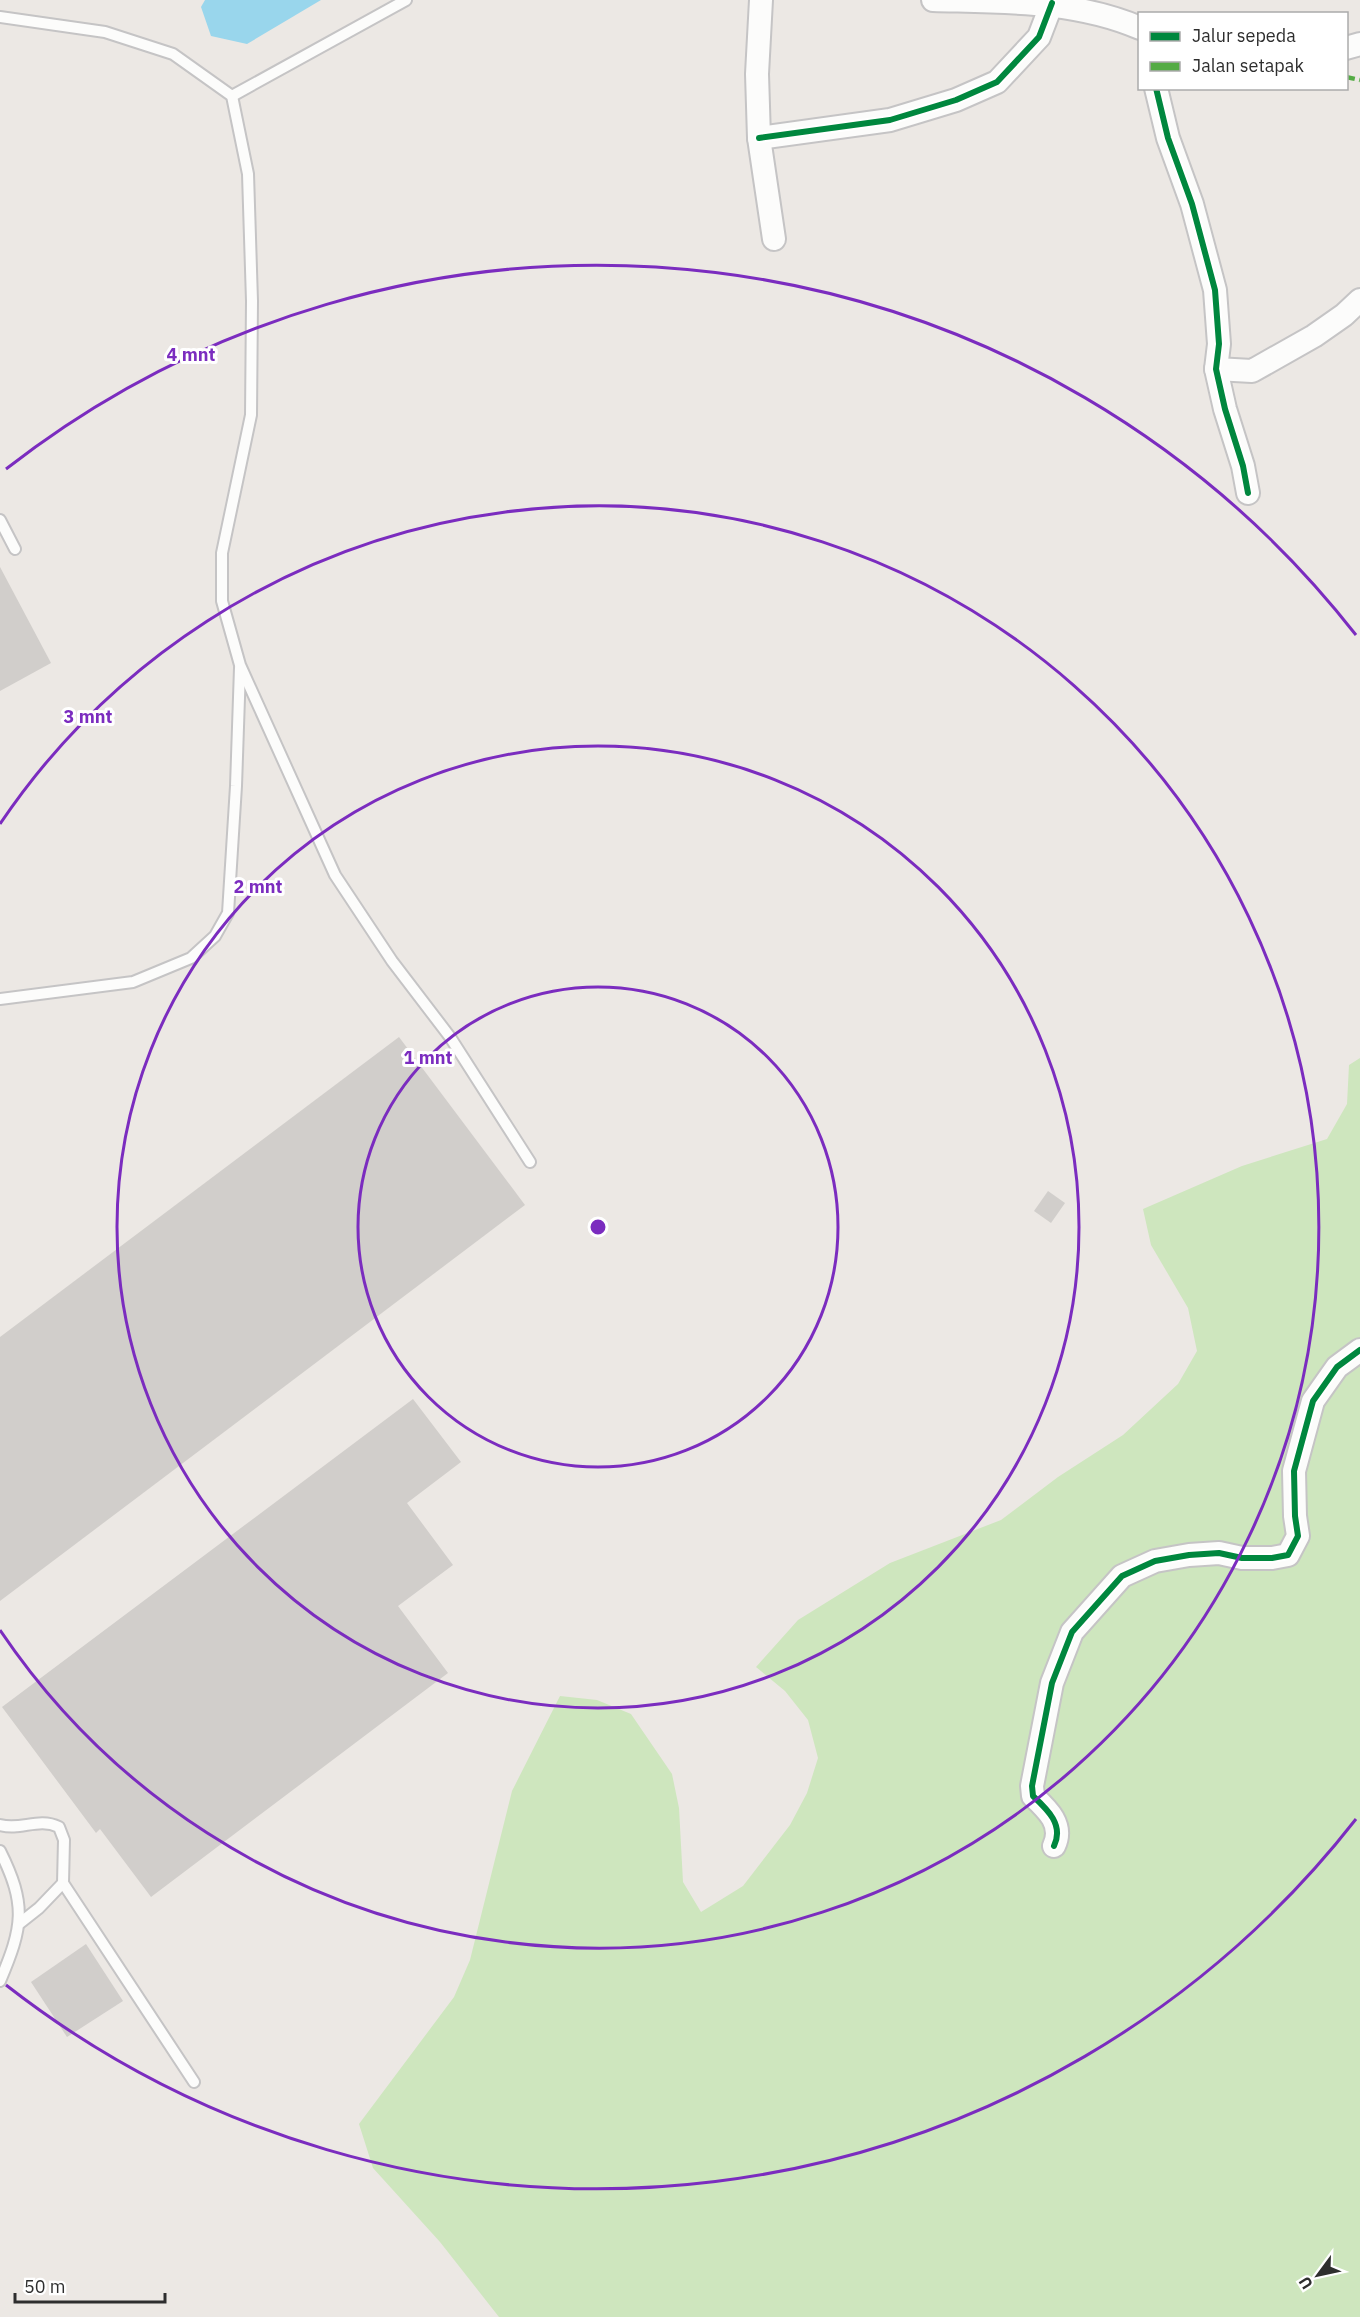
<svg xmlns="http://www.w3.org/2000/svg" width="1360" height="2317" font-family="'IBM Plex Sans',sans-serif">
	<rect width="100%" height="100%" fill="#ece8e4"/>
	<path fill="#cee6be" d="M1360,1058V2317H499L440,2242L373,2168L359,2124L454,1997L470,1960L512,1791L560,1696L597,1700L631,1714L672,1774L679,1808L683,1882L701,1912L743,1886L790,1825L807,1793L818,1758L808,1720L785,1691L756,1667L798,1620L890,1563L1001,1520L1058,1477L1123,1435L1178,1384L1197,1351L1188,1308L1151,1245L1143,1209L1242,1166L1327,1139L1347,1104L1349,1065Z"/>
	<path fill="#99d6ec" d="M205,0H321L247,44L211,36L201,7Z"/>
	<g fill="#d1cecb">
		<path d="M0,567L51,663L0,691Z"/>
		<path d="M399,1037L525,1205L0,1601V1337Z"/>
		<path d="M1048,1191L1065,1203L1051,1223L1034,1211Z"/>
		<path d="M413,1399L461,1462L407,1503L453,1565L398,1606L448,1673L151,1897L100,1829L96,1833L2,1707Z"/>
		<path d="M86,1944L123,2001L67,2037L31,1982Z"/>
	</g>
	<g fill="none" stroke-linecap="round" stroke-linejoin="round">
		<g stroke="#c5c4c5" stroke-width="14">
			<g id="lane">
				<path d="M0,17L105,32L173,54L232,96L248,174L252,301L251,415L222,553V601L240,665L335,875L392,961L450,1037L530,1162"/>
				<path d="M232,96L406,0"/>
				<path d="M0,520L15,549"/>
				<path d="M0,999L133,982L191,958L215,936L228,913L236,786L240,668"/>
				<path d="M0,1825C21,1831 38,1817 59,1827L64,1840L63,1883L39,1908L20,1923"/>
				<path d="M0,1851C27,1905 23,1927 0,1981"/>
				<path d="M63,1883L194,2082"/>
			</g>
		</g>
		<g stroke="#c5c4c5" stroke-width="26">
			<g id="street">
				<path d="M761,0L757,74L759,138L774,239"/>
				<path d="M933,0C1003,2 1075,0 1140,28"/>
				<path d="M1346,48L1360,44"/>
				<path d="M1156,88L1168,138L1192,204L1215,290L1219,344L1216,369L1225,409L1243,466L1248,493"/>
				<path d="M759,138L890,120L956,100L997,82L1039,37L1052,3"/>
				<path d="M1216,369L1252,371L1314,336L1344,315L1360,300"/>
				<path d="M1054,1846C1064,1825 1048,1810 1033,1796L1032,1786L1052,1683L1072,1632L1122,1576L1155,1561L1189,1555L1219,1553L1242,1558H1272L1288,1555L1298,1536L1295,1516L1294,1471L1313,1401L1337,1367L1360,1350"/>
			</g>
		</g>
		<use href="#lane" stroke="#fcfcfb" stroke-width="10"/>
		<use href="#street" stroke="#fcfcfb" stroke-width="22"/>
		<path stroke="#54ab44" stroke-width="4.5" stroke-dasharray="9 4.5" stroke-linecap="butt" d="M1346,77L1360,80"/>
		<g stroke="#fff" stroke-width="10">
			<g id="cycleway">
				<path d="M1156,88L1168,138L1192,204L1215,290L1219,344L1216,369L1225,409L1243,466L1248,493"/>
				<path d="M759,138L890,120L956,100L997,82L1039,37L1052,3"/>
				<path d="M1054,1846C1064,1825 1048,1810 1033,1796L1032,1786L1052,1683L1072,1632L1122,1576L1155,1561L1189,1555L1219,1553L1242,1558H1272L1288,1555L1298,1536L1295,1516L1294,1471L1313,1401L1337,1367L1360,1350"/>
			</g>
		</g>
		<use href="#cycleway" stroke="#00873e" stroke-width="6"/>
	</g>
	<g fill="none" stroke="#7b2cbf" stroke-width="3">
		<circle cx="598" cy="1227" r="240"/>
		<circle cx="598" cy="1227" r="481"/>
		<path d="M0 824A721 721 0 1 1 0 1630"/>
		<path d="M1356 1819A962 962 0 0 1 6 1985M6 469A962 962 0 0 1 1356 635"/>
	</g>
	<circle cx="598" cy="1227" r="9" fill="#7b2cbf" stroke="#fff" stroke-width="3"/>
	<g font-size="18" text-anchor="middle" font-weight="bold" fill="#7b2cbf" stroke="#fff" stroke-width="6" stroke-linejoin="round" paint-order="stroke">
		<text x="191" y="361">4 mnt</text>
		<text x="88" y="723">3 mnt</text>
		<text x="258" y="893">2 mnt</text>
		<text x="428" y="1064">1 mnt</text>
	</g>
	<rect x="1138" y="12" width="210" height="78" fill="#ffffff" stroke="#ababab" stroke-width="1.5"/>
	<rect x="1150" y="32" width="30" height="9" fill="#00873e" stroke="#ababab" stroke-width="1.5"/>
	<text x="1192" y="42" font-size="18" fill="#2e2e2e">Jalur sepeda</text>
	<rect x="1150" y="62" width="30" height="9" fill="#54ab44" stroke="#ababab" stroke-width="1.5"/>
	<text x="1192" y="72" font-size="18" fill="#2e2e2e">Jalan setapak</text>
	<g transform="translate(1318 2275) rotate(237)" stroke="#ffffff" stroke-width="4.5" paint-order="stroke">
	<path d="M0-4.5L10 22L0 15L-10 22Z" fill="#2e2e2e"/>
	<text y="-9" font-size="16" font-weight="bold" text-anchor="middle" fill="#2e2e2e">U</text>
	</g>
	<path d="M15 2293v9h150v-9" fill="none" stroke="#2e2e2e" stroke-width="3"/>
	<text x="24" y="2293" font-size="18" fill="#2e2e2e" stroke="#ffffff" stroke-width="4.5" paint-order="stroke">50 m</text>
</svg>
